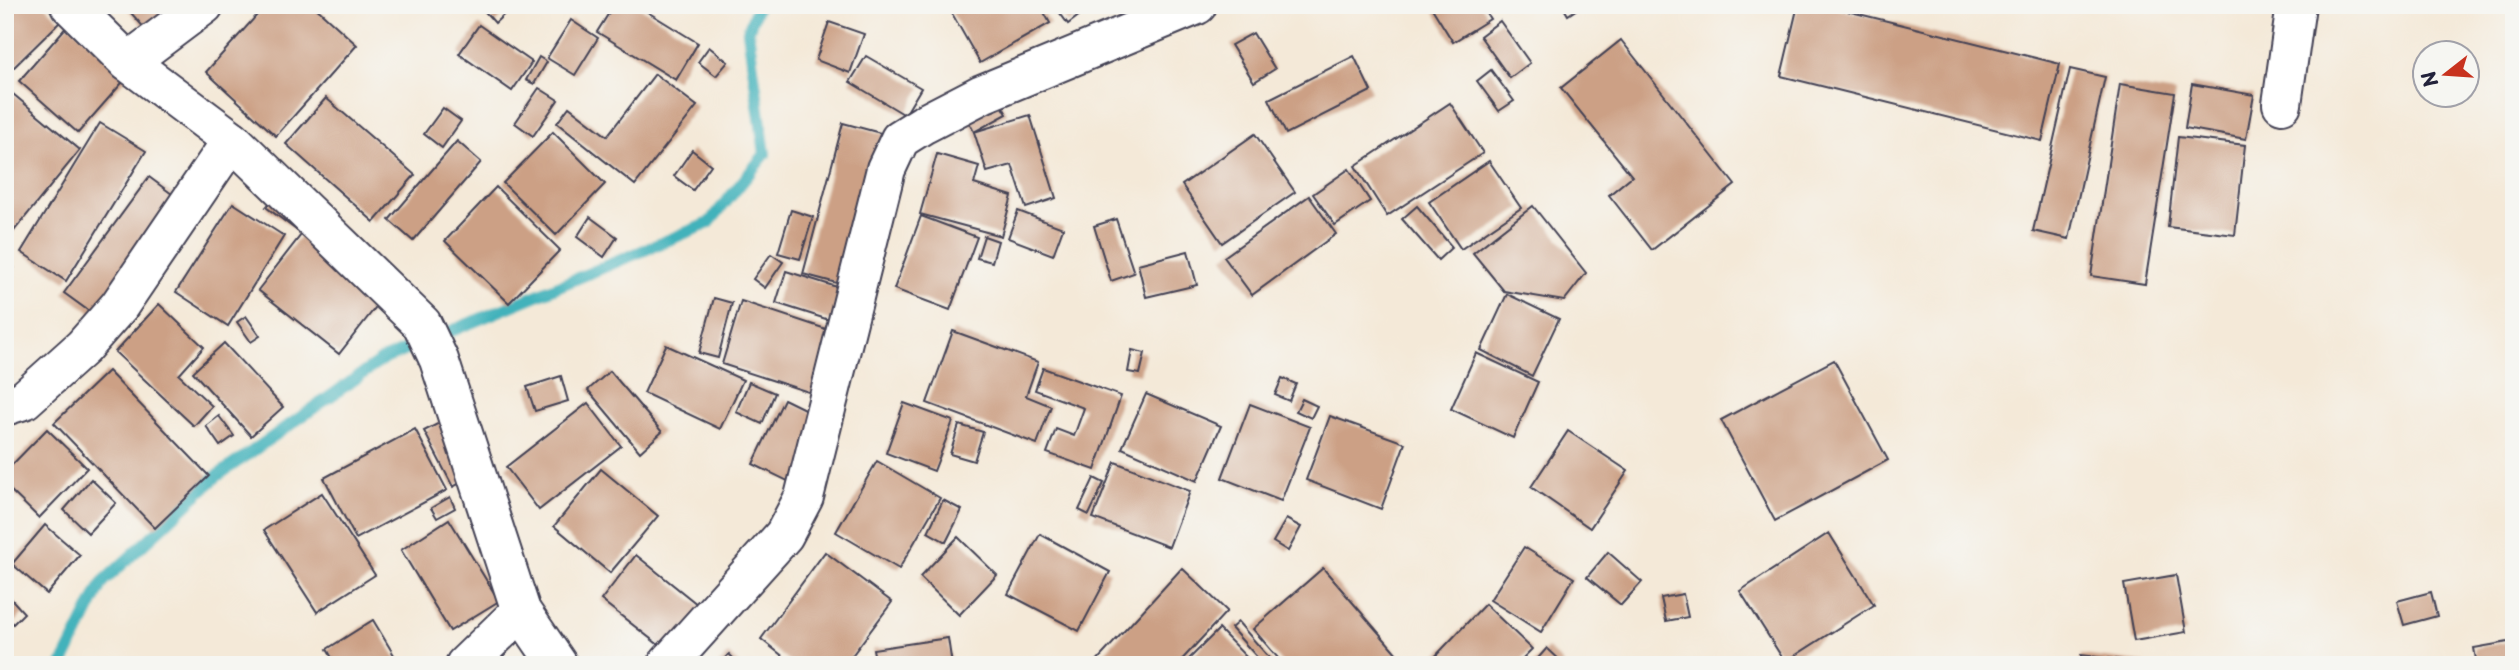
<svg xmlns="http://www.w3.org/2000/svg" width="2519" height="670" font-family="'Playpen Sans',sans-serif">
	<rect width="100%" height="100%" fill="#f6f6f2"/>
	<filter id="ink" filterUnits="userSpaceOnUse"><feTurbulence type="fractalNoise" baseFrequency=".0143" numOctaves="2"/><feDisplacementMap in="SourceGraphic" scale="14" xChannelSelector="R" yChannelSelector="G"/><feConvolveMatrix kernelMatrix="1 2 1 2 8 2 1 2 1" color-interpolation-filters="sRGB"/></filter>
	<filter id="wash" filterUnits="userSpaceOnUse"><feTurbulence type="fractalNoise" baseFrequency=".00686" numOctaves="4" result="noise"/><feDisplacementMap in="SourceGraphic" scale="28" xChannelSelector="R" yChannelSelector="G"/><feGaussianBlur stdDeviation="1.57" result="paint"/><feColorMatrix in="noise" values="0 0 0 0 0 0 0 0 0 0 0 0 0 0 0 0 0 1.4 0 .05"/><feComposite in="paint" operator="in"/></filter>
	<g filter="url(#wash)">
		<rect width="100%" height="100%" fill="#f4e9d8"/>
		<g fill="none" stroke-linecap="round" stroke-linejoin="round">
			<path stroke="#42b2bb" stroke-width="12" d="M62,665L103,582L217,476L382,360L709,223L765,154L748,31L758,5"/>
		</g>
		<g id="blocks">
			<g fill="#cca085">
				<path d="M5,5H45L61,21L5,76Z"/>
				<path d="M124,5H199L162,48Z"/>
				<path d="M266,5H313L357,45L276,136L206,72Z"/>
				<path d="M479,5H514L495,23Z"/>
				<path d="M614,5H636L698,43L676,80L597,32Z"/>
				<path d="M959,5H1040L1050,23L980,63L950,10Z"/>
				<path d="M1054,5H1093L1068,24Z"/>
				<path d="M1430,5H1481L1490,19L1453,42Z"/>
				<path d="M1562,5H1583L1568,15Z"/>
				<path d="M1798,5H1823L2060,64L2042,141L1781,76Z"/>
				<path d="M571,20L598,38L575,75L547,58Z"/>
				<path d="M1500,21L1530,63L1510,78L1480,36Z"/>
				<path d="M829,22L864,34L850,73L816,60Z"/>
				<path d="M69,24L128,76L78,133L19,81Z"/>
				<path d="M479,25L532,62L512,91L459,54Z"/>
				<path d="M1253,33L1275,69L1254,82L1231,45Z"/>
				<path d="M1621,40L1735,185L1652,250L1609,195L1632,176L1561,88Z"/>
				<path d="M709,47L728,62L716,76L698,62Z"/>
				<path d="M866,56L921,88L905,115L850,82Z"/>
				<path d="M1354,56L1371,91L1286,134L1269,99Z"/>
				<path d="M539,57L547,62L534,84L526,80Z"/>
				<path d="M2070,69L2105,77L2069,239L2033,231Z"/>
				<path d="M1491,70L1514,101L1499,111L1477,81Z"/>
				<path d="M655,74L697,106L635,185L557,123L569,107L607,136Z"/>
				<path d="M2120,84L2175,93L2145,284L2091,276Z"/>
				<path d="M2192,84L2254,95L2246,139L2185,128Z"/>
				<path d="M539,88L558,100L533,136L515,123Z"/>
				<path d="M13,94L80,150L5,242V103Z"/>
				<path d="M326,98L415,175L374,222L286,144Z"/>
				<path d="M1000,102L1007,114L974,132L968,120Z"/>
				<path d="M1450,103L1483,153L1387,216L1355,166Z"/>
				<path d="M443,108L461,121L442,148L424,134Z"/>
				<path d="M1030,115L1056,198L1026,208L1012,165L987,172L974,132Z"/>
				<path d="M100,123L146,151L66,281L21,252Z"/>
				<path d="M843,123L899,138L859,289L803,274Z"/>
				<path d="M553,132L605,184L556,235L503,183Z"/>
				<path d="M1255,134L1295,192L1222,243L1182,185Z"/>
				<path d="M2178,137L2245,145L2235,235L2168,227Z"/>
				<path d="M457,141L481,162L413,241L389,220Z"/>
				<path d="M692,150L711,165L693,190L674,176Z"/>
				<path d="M937,154L979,166L974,184L1012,196L1001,236L920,214Z"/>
				<path d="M1489,161L1521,208L1461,249L1429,202Z"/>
				<path d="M1349,169L1370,201L1335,225L1313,194Z"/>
				<path d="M149,177L188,206L104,322L64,293Z"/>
				<path d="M496,187L560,250L509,303L445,241Z"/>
				<path d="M276,196L304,218L295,229L266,207Z"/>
				<path d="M1309,196L1336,234L1252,295L1224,257Z"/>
				<path d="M233,203L284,236L228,326L176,292Z"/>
				<path d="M1417,206L1452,247L1438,260L1402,219Z"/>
				<path d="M1533,206L1586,273L1564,301L1504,291L1473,253Z"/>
				<path d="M791,210L813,217L800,259L778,253Z"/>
				<path d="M1018,211L1063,228L1053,255L1008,238Z"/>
				<path d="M921,216L977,237L950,310L894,289Z"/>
				<path d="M590,217L617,237L604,257L577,237Z"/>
				<path d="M1116,219L1134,273L1111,281L1094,226Z"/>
				<path d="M301,235L382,299L339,354L258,290Z"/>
				<path d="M984,236L998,241L992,262L977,258Z"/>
				<path d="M1188,251L1197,285L1146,297L1138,264Z"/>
				<path d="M771,254L783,262L765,288L753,279Z"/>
				<path d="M5,262L14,268L5,280Z"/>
				<path d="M786,271L862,295L851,327L776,303Z"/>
				<path d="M1507,294L1559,319L1532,376L1481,350Z"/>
				<path d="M714,298L732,303L718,358L699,353Z"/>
				<path d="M741,301L844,335L824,397L722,364Z"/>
				<path d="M159,304L204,347L179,375L212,406L194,426L115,352Z"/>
				<path d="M246,316L260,336L251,342L237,322Z"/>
				<path d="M953,331L1038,362L1026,396L1051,406L1037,444L927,403Z"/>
				<path d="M224,343L283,407L251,436L193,372Z"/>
				<path d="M666,345L743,380L720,429L644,393Z"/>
				<path d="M1132,350L1145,353L1140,374L1128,372Z"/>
				<path d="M1476,353L1538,382L1513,438L1451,409Z"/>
				<path d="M1834,360L1888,460L1775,521L1721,420Z"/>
				<path d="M1043,368L1121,396L1095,470L1047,453L1056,429L1074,436L1084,408L1035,390Z"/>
				<path d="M108,371L209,476L155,528L54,423Z"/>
				<path d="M610,371L662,432L640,452L588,390Z"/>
				<path d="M561,376L568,401L535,411L527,387Z"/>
				<path d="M1282,378L1296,384L1289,401L1275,395Z"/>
				<path d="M749,382L775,393L762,424L736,412Z"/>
				<path d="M1146,394L1221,426L1197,481L1122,448Z"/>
				<path d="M784,399L831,422L800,487L753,464Z"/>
				<path d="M1302,399L1317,406L1311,418L1296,411Z"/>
				<path d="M588,403L621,446L539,510L506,467Z"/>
				<path d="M904,403L953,421L934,471L886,453Z"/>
				<path d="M1250,404L1310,427L1281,501L1222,478Z"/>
				<path d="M219,416L234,436L220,446L206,426Z"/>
				<path d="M1330,416L1405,443L1381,509L1306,480Z"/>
				<path d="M445,420L474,476L453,487L424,431Z"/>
				<path d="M959,425L983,432L974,461L950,454Z"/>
				<path d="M47,429L87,468L39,518L5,485V472Z"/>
				<path d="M415,429L447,490L356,539L324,478Z"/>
				<path d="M1568,431L1628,471L1590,528L1531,487Z"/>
				<path d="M877,461L940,498L899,569L836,532Z"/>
				<path d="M1115,462L1190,491L1169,547L1093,518Z"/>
				<path d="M601,469L658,516L610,573L554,526Z"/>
				<path d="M1094,478L1104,483L1089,515L1079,510Z"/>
				<path d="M91,479L116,503L88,533L64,510Z"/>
				<path d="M322,493L375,575L317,612L264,530Z"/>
				<path d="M450,497L455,508L437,518L431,508Z"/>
				<path d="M943,500L962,510L946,542L928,532Z"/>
				<path d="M449,519L499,601L450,631L401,550Z"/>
				<path d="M1286,519L1301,527L1288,551L1273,542Z"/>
				<path d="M45,525L80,555L47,594L12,564Z"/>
				<path d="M1829,533L1874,605L1785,662L1740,591Z"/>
				<path d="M1040,534L1110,572L1079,631L1008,594Z"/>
				<path d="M958,537L997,575L959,615L920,577Z"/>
				<path d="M1524,547L1574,578L1541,632L1490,600Z"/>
				<path d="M825,552L892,602L845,665H794L761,639Z"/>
				<path d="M1608,552L1642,582L1621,605L1587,577Z"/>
				<path d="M636,555L703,609L669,653L601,600Z"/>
				<path d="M1182,568L1227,611L1177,665H1093Z"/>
				<path d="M1323,568L1397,654L1385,665H1284L1253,629Z"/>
				<path d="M2176,575L2186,632L2134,641L2124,584Z"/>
				<path d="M5,592L24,613L13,624L5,615Z"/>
				<path d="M2431,592L2437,616L2404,625L2397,601Z"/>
				<path d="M1683,594L1688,617L1666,621L1661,598Z"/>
				<path d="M1485,604L1532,649L1516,665H1427Z"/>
				<path d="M373,620L400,665H336L327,649Z"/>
				<path d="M1238,622L1273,662L1269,665H1264L1231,628Z"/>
				<path d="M1219,629L1254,665H1183Z"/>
				<path d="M948,638L952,665H876L873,649Z"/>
				<path d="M2514,641V665H2477L2474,648Z"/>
				<path d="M1547,648L1563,663L1561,665H1532Z"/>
				<path d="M729,654L740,665H718Z"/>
				<path d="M2081,655L2146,663V665H2080Z"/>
			</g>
		</g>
	</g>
	<g filter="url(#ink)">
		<use href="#blocks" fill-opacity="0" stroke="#424053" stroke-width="2"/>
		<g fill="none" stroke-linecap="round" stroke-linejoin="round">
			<g stroke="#424053" stroke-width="42">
				<g id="minor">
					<path d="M70,5L128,62L232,140L422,324L439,360L521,611L558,665"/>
					<path d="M128,62L204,5"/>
					<path d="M2282,104L2296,5"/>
					<path d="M5,406L24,400L83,347L119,306L232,140"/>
					<path d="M465,665L521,611"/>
					<path d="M667,665L784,535L804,497L886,169L900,139L924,124L982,94L1197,5"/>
				</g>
			</g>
			<use href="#minor" stroke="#fff" stroke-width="38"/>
		</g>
	</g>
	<rect width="2519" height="670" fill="none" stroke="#f6f6f2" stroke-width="28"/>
	<g transform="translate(2446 74) rotate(253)"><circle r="33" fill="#f6f6f2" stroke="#a1a1a9" stroke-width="2"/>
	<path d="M0-5L12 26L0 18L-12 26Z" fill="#c8321e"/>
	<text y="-10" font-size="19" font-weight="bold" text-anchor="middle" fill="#22223b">N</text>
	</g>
</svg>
